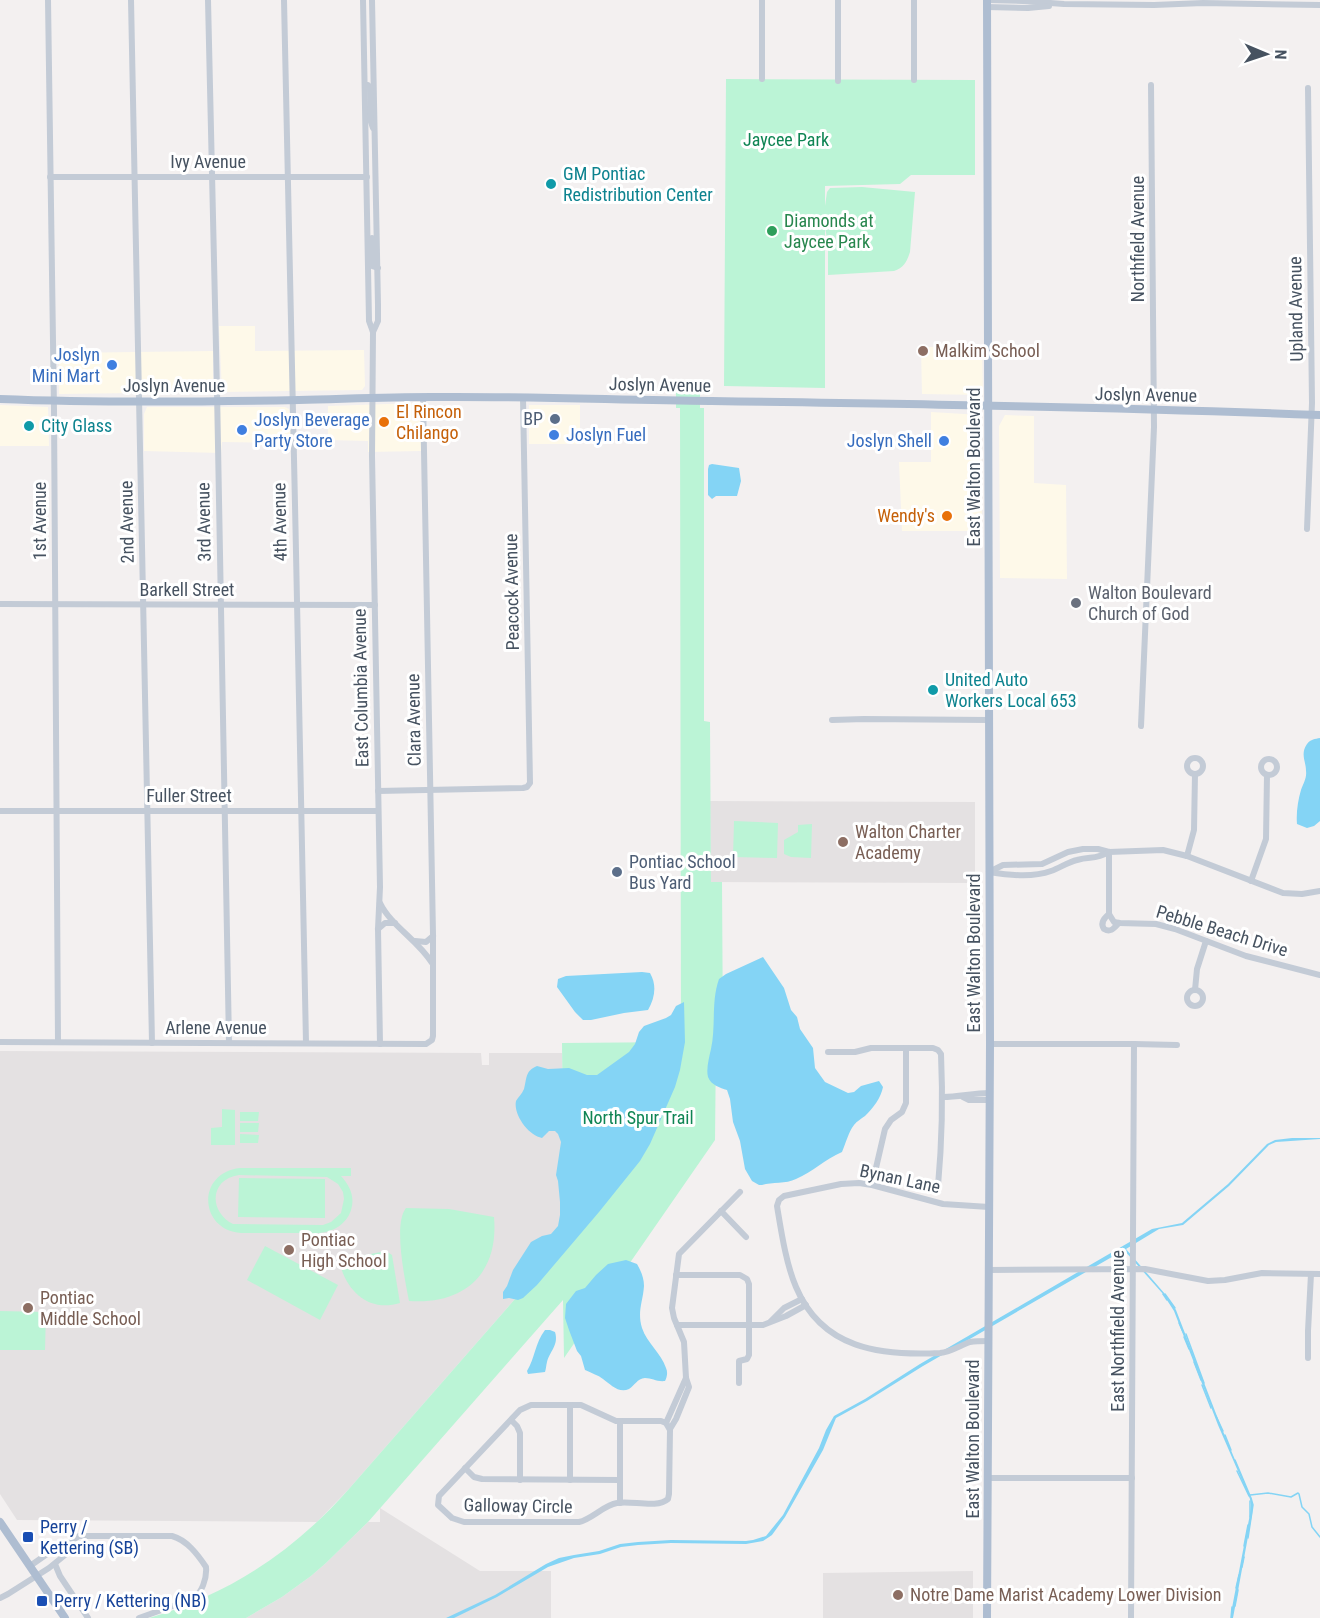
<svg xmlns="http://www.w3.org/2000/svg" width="1320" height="1618" font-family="'Roboto Condensed',sans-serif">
	<rect width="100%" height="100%" fill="#f3f0f0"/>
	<g fill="#fef9e9">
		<path d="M219,326H255V351L364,350L365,386L362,390L222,392Z"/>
		<path d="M921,347H982L983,395L922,394Z"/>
		<path d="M213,351V392L59,394V353Z"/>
		<path d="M418,403L421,407V451L368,452V441L328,440V406Z"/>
		<path d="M0,405L48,407L49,446H0Z"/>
		<rect x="529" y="405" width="51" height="39"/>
		<path d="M147,407H285L289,409L292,443L222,442L221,453L144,451V414Z"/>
		<path d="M931,412L981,415L982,531H902L899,462H931Z"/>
		<path d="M1005,415L1034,416V483L1066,485L1067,579L1000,578L999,426Z"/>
	</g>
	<g fill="#e4e1e2">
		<path d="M710,801L975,802V883L711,882Z"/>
		<path d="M0,1051L481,1053L482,1065H489V1053H562L564,1243L348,1490L317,1522L17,1520L0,1494Z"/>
		<path d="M380,1508L480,1571H551V1618H246L282,1597L311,1576L326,1563L368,1522H380Z"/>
		<path d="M973,1571V1618H823V1573Z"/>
	</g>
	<g fill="#bbf4d6" fill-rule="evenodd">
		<path d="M726,79L975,80V175H911L900,184L825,186V206L827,192L830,188L862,187L915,192L910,252C907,261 904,268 894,271L828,275V244L825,227V388L724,386Z"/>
		<path d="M676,385L700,386V408H704V721L710,722L711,882H722L723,1042L716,1043L715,1140L564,1358L563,1300L368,1522L326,1563L311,1576L282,1597L246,1618H149C229,1594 293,1552 348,1490L564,1243L562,1043L681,1042L680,408H676Z"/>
		<path d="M734,821L778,823L777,858L733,857Z"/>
		<path d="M812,824L811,858L791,857L784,854V840L798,832V825Z"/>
		<path d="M222,1109L235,1110V1145H211V1128L222,1127Z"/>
		<path d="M240,1112H259L258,1121H240Z"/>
		<path d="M240,1123H259L258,1132H240Z"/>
		<path d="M240,1134L259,1135L258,1143H240Z"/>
		<path d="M240,1168H351V1176H341C349,1185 354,1194 352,1206C350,1219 339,1229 326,1232C318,1234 307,1233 298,1233C279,1233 260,1233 241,1233C199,1230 196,1173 240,1168ZM239,1175L327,1177L338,1184L343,1192L344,1199L341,1213L331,1222L323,1225L233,1224C208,1211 210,1179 239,1175Z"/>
		<path d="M239,1178L325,1179V1218L238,1217Z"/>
		<path d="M406,1208L449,1209L494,1217C499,1273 465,1305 409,1301C405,1280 393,1224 406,1208Z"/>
		<path d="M265,1246L338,1285L320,1320L247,1280Z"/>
		<path d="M386,1251L392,1255L400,1303C368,1313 345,1290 339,1260Z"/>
		<path d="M0,1311L46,1312L45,1350H0Z"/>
	</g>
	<g fill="#84d4f5">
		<path d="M712,464L739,468L741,481L737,496H716L712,499L708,495V469L709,465Z"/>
		<path d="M1320,738V821L1314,826L1307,828L1297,824C1296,813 1298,800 1301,790C1303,784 1307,778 1306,771C1306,761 1300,754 1307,744C1311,739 1315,739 1320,738Z"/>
		<path d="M763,957L784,988L791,1010L797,1017L800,1029L813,1048L815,1068L825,1082L848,1093L854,1092L861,1086L879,1081L883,1087C881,1098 873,1108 865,1116C861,1119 857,1121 854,1125C848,1133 846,1143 842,1152C825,1159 813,1172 796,1179C786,1184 772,1182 762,1185H759L752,1181L745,1169L740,1141L733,1122L730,1099L727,1090C720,1088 711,1085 708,1077C706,1069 709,1058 711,1049C716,1027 711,1001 719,979L726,974Z"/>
		<path d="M642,972L650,973C657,985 655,998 648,1010L624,1013L591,1020H583L575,1012L557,987L558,979L566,976Z"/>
		<path d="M684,1002L685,1042L680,1070L675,1087L650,1144L640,1161L599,1212L537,1285L523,1298L518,1300L509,1298L503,1299V1292L507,1286L513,1270L531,1242L542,1236L551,1234L558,1226L560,1215V1202L558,1181L556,1175L561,1142L558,1134L555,1131H549L542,1138C529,1136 513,1115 516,1101C518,1097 522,1094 524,1089C527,1078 525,1071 537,1066L548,1069L569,1068L587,1075H597L629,1052L635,1044L639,1032L644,1026L666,1018L671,1015L676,1006Z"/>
		<path d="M1292,1138H1320V1139L1276,1142L1269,1145L1229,1186L1183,1225L1159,1229L1126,1249L1165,1294L1176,1310L1220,1424L1251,1498L1253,1505L1252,1515L1233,1618H1231L1232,1608L1250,1514L1251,1505L1250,1499L1218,1425L1174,1311L1163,1294L1124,1250L923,1366L867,1401L836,1418L823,1450L785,1517L772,1535L763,1541L746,1544L671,1543L638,1545L621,1547L600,1554L574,1558L548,1567L497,1597L454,1618H446L495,1595L546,1564L559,1558L574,1555L599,1551L620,1544L638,1542L671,1540L746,1541L753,1540L766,1536L783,1515L819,1448L826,1430L834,1416L865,1399L920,1364L1152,1229L1182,1223L1228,1184L1267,1144L1275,1140Z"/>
		<path d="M626,1260L637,1264C641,1271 644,1278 644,1286C643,1302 637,1311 642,1328C647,1343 661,1353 666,1368C668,1372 667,1377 665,1381C657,1382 652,1378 645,1378C637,1379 635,1385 629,1389C619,1394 610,1384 603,1379C598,1375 591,1373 585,1370L581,1356L577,1351L569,1330L565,1318L566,1304L576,1291L585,1288L596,1275L608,1264Z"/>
		<path d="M545,1330H550L555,1332C559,1345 550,1351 547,1362C546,1366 546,1369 545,1372L528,1374L527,1371C535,1358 535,1343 545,1330Z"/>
	</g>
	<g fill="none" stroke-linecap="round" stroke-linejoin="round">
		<g stroke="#84d4f5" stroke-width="1.5">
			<path d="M1163,1294L1167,1300"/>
			<path d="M1165,1294L1175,1308"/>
			<path d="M1179,1323L1183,1332"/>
			<path d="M1186,1334L1204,1383"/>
			<path d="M1184,1337L1189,1349"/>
			<path d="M1194,1362L1201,1380"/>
			<path d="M1202,1385L1211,1408"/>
			<path d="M1216,1416L1223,1431"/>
			<path d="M1225,1435L1231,1450"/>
			<path d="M1235,1460L1251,1498L1253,1505L1248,1538"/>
			<path d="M1237,1471L1249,1496"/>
			<path d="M1250,1495L1268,1493L1291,1497L1298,1493L1299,1494L1302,1507L1309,1514L1312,1527L1320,1537"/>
			<path d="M1250,1517V1501"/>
			<path d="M1244,1546L1248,1525"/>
			<path d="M1242,1567L1244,1557"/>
			<path d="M1236,1588L1239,1575"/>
			<path d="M1235,1606L1238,1590"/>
			<path d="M1231,1618L1232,1607"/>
		</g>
		<g stroke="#c3cbd6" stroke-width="6">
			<path d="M48,0L54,410L58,1042"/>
			<path d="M131,0L152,1043"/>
			<path d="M208,0L217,391L229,1043"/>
			<path d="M284,0C293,348 298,695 306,1043"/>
			<path d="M363,0L369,321L373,332L372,456L380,887L378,929L380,1044"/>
			<path d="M372,0L378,305V321L373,332"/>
			<path d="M987,0L1023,1L1064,4L1154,5L1203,3L1320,5"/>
			<path d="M987,7L1028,8L1049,6"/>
			<path d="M762,79V0"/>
			<path d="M914,80V0"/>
			<path d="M838,81V0"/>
			<path d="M365,85H368L370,87L371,122L373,128"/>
			<path d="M50,177H367"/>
			<path d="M372,238V266L378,268"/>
			<path d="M1307,529L1312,403L1308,88"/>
			<path d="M0,604L375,605"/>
			<path d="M832,720L864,719L989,720"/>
			<path d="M1141,726L1154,427L1151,85"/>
			<circle cx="1195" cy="766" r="8"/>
			<circle cx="1269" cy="767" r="8"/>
			<path d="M378,791L523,788L527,787L530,783L523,398"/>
			<path d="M0,811H378"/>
			<path d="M1109,852V914L1114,922L1119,923L1156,924L1175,929L1246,956L1320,975"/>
			<path d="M1187,856L1194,830L1195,774"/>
			<path d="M989,872L1003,865L1042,864L1068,852L1083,849H1098L1109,852L1163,850L1187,856L1283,893L1302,894L1320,891"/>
			<path d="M989,872C1008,875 1032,878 1051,871C1060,868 1068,862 1077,860C1091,856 1095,860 1109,852"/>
			<path d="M1251,881L1266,839L1267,775"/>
			<path d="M380,903C391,926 418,940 432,963"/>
			<path d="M1109,914C1104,918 1100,923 1104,929C1111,933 1114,928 1119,923"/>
			<path d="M378,929L385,923H395"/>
			<path d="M415,941L426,942L433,936"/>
			<circle cx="1195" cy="998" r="8"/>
			<path d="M1195,990L1197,969L1206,941"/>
			<path d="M0,1042L426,1044L432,1040L433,1036V935L423,397"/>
			<path d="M990,1044H1134L1177,1045"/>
			<path d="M828,1052H855L871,1048H933L938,1050L941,1054C943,1098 942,1142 938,1186"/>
			<path d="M943,1097C959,1097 973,1093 989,1093"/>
			<path d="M963,1097L969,1100H989"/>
			<path d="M872,1185L885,1129L891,1120L902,1112L906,1103V1048"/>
			<path d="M721,1211L746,1237"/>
			<path d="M989,1270L1145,1269L1208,1281L1225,1280L1262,1273L1320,1274"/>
			<path d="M676,1275H740L747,1279L749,1284V1355L747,1359L739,1361V1383"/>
			<path d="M771,1321L784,1308L802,1299"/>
			<path d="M677,1325H763L786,1316L806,1305"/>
			<path d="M989,1341C983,1341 976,1341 970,1342C959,1346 951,1352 940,1353C880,1356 822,1349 796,1287C786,1264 781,1230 777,1206L779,1200L784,1196L841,1184L859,1183L872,1185L943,1204L989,1207"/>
			<path d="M1308,1358V1331L1311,1274"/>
			<path d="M531,1405H581L616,1421H661L666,1423L670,1430L669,1494L668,1499C657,1509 631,1500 617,1503C604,1505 592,1519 579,1522H464L452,1518L438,1505L439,1496L520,1410Z"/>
			<path d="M511,1420L517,1426L520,1433V1480"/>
			<path d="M666,1423L686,1378"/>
			<path d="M670,1429L676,1419L689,1387L686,1378L684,1342L674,1318L672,1308L679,1254L740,1192"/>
			<path d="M465,1468L474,1477L482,1479L620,1480"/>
			<path d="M988,1478H1132"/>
			<path d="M570,1480V1405"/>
			<path d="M620,1503V1421"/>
			<path d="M55,1564L60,1576L88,1618"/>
			<path d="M30,1566L57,1547L65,1545L79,1536H172C187,1540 198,1555 206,1567C207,1578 202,1594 192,1599L139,1618"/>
			<path d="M0,1598L8,1594L49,1568L65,1555L68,1544"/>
			<path d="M1131,1618L1134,1044"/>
		</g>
		<g stroke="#aebdd1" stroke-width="8">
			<path d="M987,0L990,1044L987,1618"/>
			<path d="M0,399C99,403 199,402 299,400C343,399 387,397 431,397C524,396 617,400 710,401C913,404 1117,407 1320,415"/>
			<path d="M0,1522L65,1618"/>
		</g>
	</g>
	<g fill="#0f9aa8" stroke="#fff" stroke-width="2">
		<circle cx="551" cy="184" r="6"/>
		<circle cx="29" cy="426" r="6"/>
		<circle cx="933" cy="690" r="6"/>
	</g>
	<circle fill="#2e9e5b" stroke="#fff" stroke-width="2" cx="772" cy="231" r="6"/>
	<g fill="#8d6e63" stroke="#fff" stroke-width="2">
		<circle cx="923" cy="351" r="6"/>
		<circle cx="843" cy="842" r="6"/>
		<circle cx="289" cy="1250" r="6"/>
		<circle cx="28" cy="1308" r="6"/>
		<circle cx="898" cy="1595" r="6"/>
	</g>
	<g fill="#3f7fe0" stroke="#fff" stroke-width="2">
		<circle cx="112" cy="365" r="6"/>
		<circle cx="242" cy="430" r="6"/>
		<circle cx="554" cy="435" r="6"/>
		<circle cx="944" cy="441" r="6"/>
	</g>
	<g fill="#5c6f8a" stroke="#fff" stroke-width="2">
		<circle cx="555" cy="419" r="6"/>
		<circle cx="617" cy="872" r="6"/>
	</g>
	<g fill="#e8710a" stroke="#fff" stroke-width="2">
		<circle cx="384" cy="422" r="6"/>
		<circle cx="947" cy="516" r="6"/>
	</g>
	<circle fill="#6b7280" stroke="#fff" stroke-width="2" cx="1076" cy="603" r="6"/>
	<g fill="#1a4fb4" stroke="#fff" stroke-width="2">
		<rect x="22" y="1531" width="12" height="12" rx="3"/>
		<rect x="36" y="1595" width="12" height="12" rx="3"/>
	</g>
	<g text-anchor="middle" stroke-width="6" stroke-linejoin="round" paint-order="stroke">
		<g font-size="18" fill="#0e8453" stroke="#fff">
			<text x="786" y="146">Jaycee Park</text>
			<text x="638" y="1124">North Spur Trail</text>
		</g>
		<g font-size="18" fill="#465260" stroke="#fff">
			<text x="208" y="168">Ivy Avenue</text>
			<text transform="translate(1138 239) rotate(-90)" y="6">Northfield Avenue</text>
			<text transform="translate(1296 309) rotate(-91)" y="6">Upland Avenue</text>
			<text transform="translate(660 385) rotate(1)" y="6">Joslyn Avenue</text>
			<text x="174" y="392">Joslyn Avenue</text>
			<text transform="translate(1146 395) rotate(1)" y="6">Joslyn Avenue</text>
			<text transform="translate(974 467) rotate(-90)" y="6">East Walton Boulevard</text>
			<text transform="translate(40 521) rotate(-90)" y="6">1st Avenue</text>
			<text transform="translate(127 522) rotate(-91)" y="6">2nd Avenue</text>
			<text transform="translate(204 522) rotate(-91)" y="6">3rd Avenue</text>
			<text transform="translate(280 522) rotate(-91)" y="6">4th Avenue</text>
			<text x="187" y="596">Barkell Street</text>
			<text transform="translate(512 592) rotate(-91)" y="6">Peacock Avenue</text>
			<text transform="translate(361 688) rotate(-91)" y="6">East Columbia Avenue</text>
			<text transform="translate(414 720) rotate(-91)" y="6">Clara Avenue</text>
			<text x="189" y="802">Fuller Street</text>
			<text transform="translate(1222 931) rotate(17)" y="6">Pebble Beach Drive</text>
			<text transform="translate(974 953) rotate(-90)" y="6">East Walton Boulevard</text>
			<text x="216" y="1034">Arlene Avenue</text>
			<text transform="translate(900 1179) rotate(12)" y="6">Bynan Lane</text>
			<text transform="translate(1118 1331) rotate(-90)" y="6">East Northfield Avenue</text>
			<text transform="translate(973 1439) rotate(-90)" y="6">East Walton Boulevard</text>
			<text transform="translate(518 1506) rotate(1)" y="6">Galloway Circle</text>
		</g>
		<g font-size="18" fill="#0d838f" stroke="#fff" text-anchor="start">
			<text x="563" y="180">GM Pontiac<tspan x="563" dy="21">Redistribution Center</tspan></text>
			<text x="41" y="432">City Glass</text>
			<text x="945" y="686">United Auto<tspan x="945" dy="21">Workers Local 653</tspan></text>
		</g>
		<g font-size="18" fill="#27864d" stroke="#fff" text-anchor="start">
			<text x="784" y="227">Diamonds at<tspan x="784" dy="21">Jaycee Park</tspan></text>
		</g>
		<g font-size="18" fill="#785e54" stroke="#fff" text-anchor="start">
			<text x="935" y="357">Malkim School</text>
			<text x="855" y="838">Walton Charter<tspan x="855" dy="21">Academy</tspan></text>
			<text x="301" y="1246">Pontiac<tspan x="301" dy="21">High School</tspan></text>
			<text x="40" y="1304">Pontiac<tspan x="40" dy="21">Middle School</tspan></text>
			<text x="910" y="1601">Notre Dame Marist Academy Lower Division</text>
		</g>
		<g font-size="18" fill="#366cbe" stroke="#fff" text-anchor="end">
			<text x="100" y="361">Joslyn<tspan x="100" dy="21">Mini Mart</tspan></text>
			<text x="254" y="426" text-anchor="start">Joslyn Beverage<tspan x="254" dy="21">Party Store</tspan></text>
			<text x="566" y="441" text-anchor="start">Joslyn Fuel</text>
			<text x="932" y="447">Joslyn Shell</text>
		</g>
		<g font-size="18" fill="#c56008" stroke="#fff" text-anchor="start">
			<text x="396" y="418">El Rincon<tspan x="396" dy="21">Chilango</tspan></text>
			<text x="935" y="522" text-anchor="end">Wendy's</text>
		</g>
		<g font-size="18" fill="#4e5e75" stroke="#fff" text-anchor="end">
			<text x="543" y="425">BP</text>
			<text x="629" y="868" text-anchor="start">Pontiac School<tspan x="629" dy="21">Bus Yard</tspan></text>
		</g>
		<g font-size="18" fill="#5b616d" stroke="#fff" text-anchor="start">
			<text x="1088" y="599">Walton Boulevard<tspan x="1088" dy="21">Church of God</tspan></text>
		</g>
		<g font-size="18" fill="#164399" stroke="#fff" text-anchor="start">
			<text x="40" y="1533">Perry /<tspan x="40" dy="21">Kettering (SB)</tspan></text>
			<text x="54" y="1607">Perry / Kettering (NB)</text>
		</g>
	</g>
	<g transform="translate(1266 54) rotate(92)" stroke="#ffffff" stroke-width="4.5" paint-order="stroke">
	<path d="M0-4.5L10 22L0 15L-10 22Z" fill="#465260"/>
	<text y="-9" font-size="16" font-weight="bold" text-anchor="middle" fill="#465260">N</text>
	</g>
</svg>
